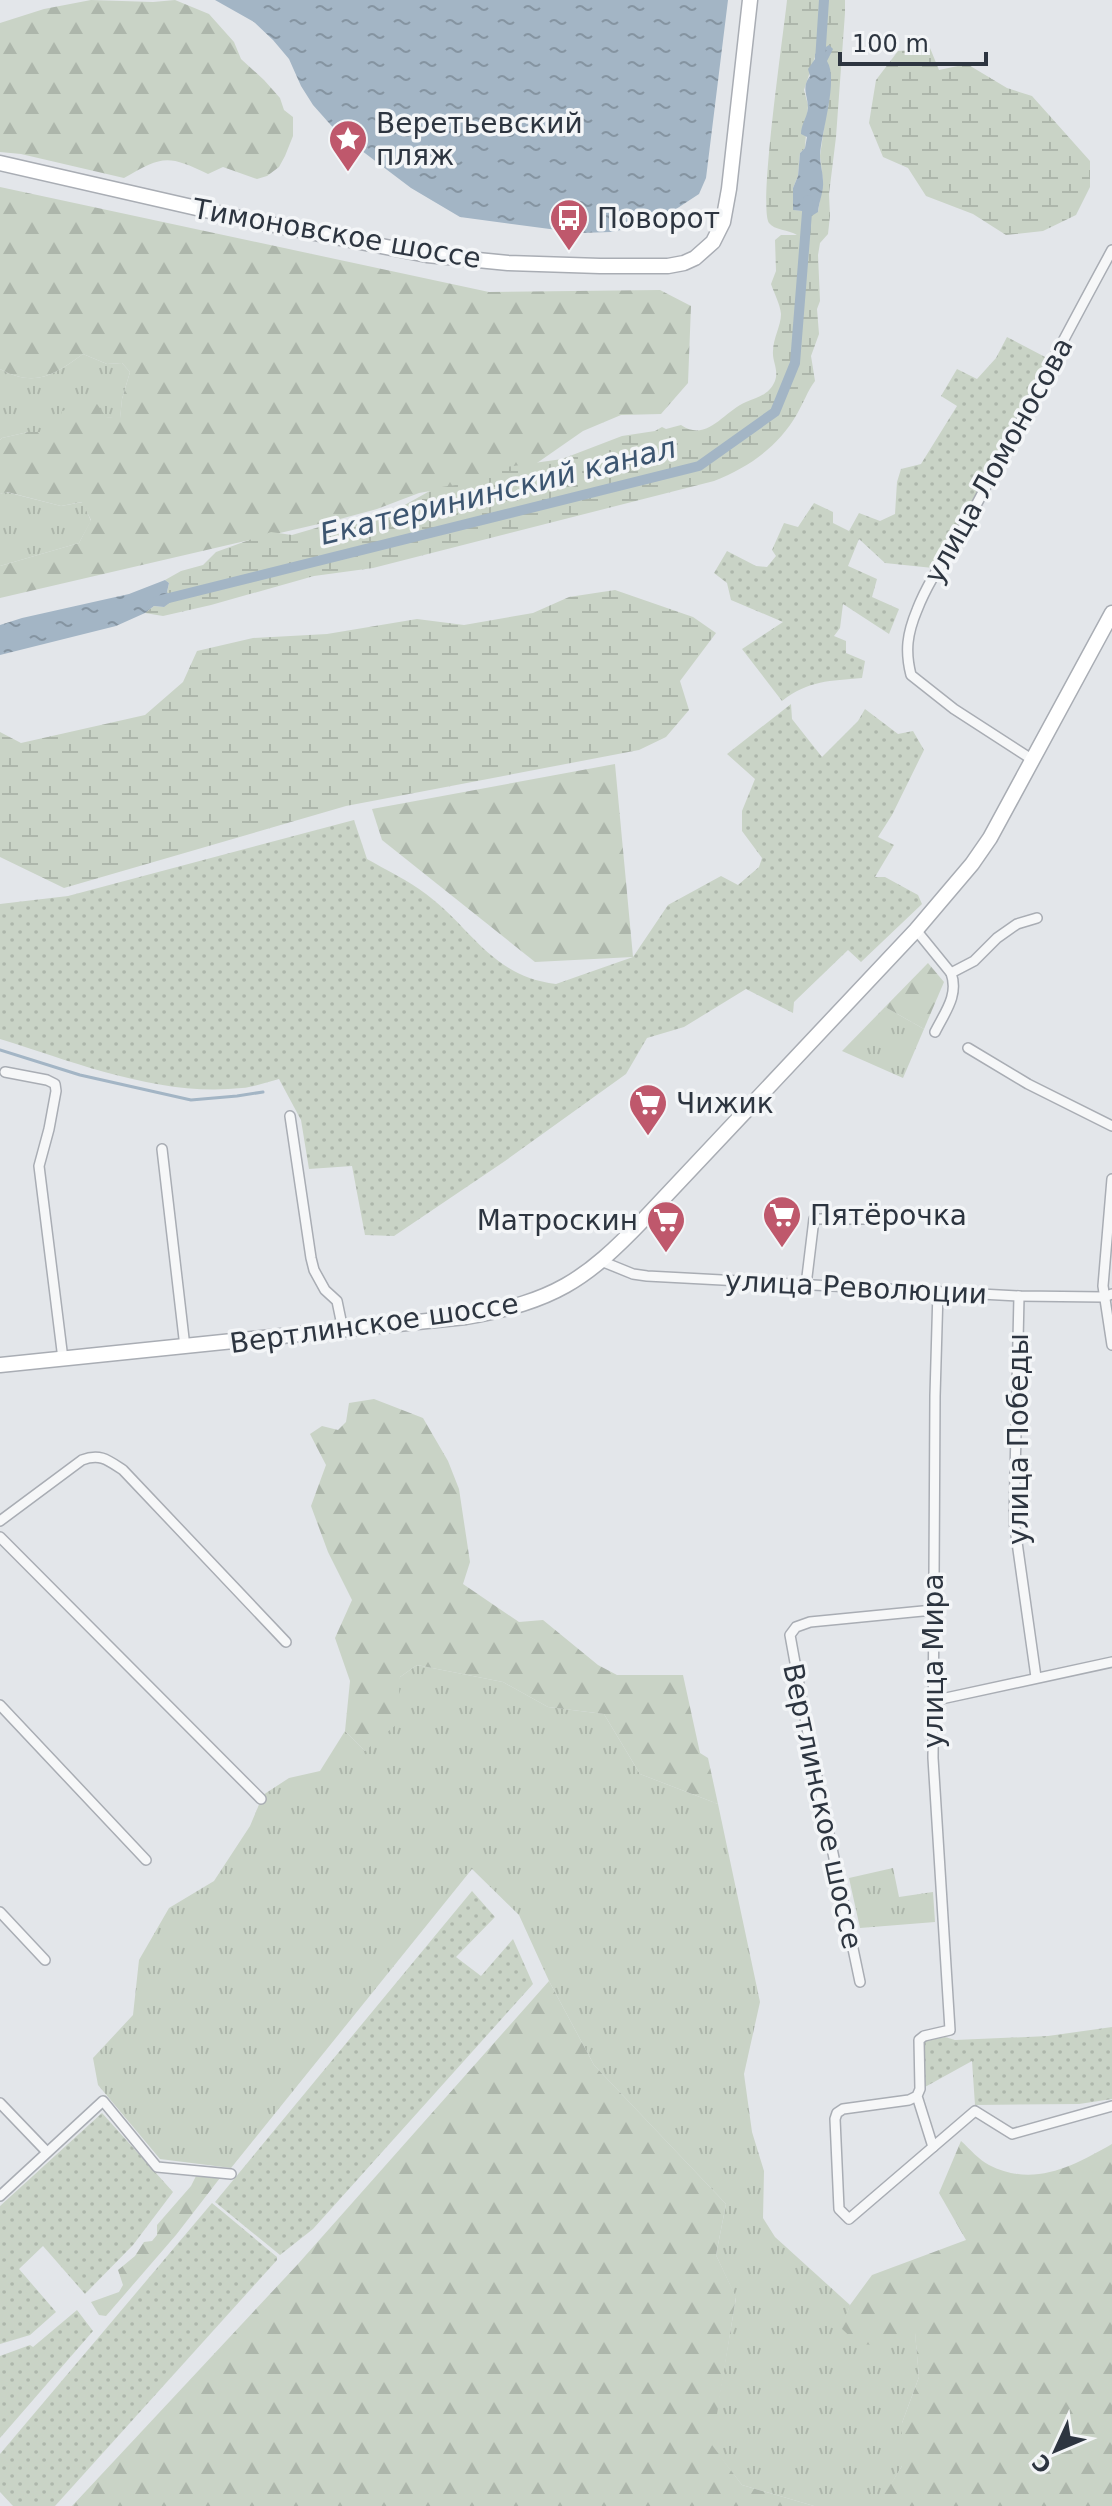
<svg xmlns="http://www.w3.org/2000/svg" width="1112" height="2506" font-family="'DejaVu Sans',sans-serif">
	<defs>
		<pattern id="grass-tufts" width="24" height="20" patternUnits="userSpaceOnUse" patternTransform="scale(2)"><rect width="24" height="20" fill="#c9d3c6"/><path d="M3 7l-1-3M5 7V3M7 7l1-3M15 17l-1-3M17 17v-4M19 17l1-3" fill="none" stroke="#adb6ab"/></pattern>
		<pattern id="forest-firs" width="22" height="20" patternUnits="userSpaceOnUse" patternTransform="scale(2)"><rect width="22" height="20" fill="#c9d3c6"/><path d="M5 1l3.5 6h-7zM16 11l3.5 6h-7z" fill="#adb6ab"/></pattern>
		<pattern id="wetland-marsh" width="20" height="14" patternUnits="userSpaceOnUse" patternTransform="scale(2)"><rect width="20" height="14" fill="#c9d3c6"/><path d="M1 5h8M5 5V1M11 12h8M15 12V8" fill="none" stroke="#adb6ab"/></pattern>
		<pattern id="garden-dots" width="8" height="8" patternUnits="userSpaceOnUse" patternTransform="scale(2)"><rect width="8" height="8" fill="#c9d3c6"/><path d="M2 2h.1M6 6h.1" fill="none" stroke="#adb6ab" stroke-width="1.8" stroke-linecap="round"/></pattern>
		<pattern id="water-ripples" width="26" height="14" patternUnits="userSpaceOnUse" patternTransform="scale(2)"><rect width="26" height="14" fill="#a3b5c5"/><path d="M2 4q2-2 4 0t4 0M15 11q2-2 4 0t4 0" fill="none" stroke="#8594a1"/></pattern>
	</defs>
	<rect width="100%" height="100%" fill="#e3e6ea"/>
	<g fill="url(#grass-tufts)">
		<path d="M83,354L107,364L122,363L130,372L122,399L120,419L106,417L56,432H28L2,438L0,440V369C35,388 54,375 83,354Z"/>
		<path d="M6,492L61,506L83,502L91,521L79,543L0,566V494Z"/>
		<path d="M885,1007L924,1029L903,1078L842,1051Z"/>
		<path d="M417,1665L503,1682L548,1707L604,1714L640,1774L718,1804L760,2002L744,2074L752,2132L764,2171L763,2218L775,2237L850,2305L842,2328L915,2332L919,2377L902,2423V2466L878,2506H814L742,2485L711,2445L736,2298L716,2255L726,2204L594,2065L549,1981L519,1915L472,1869L231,2168L160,2159L98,2085L93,2058L133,2015L139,1960L169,1908L214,1881L250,1826L263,1795L289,1778L320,1771L345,1731L365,1751L400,1677Z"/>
		<path d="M893,1868L899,1897L933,1892L935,1922L860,1928L849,1878Z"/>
	</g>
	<g fill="url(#forest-firs)">
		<path d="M91,0L153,2L175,0L209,14L234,42L241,59L264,80L280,98L284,110L293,117V136L285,156L279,167L267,176L257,179L223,167L208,174C167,154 162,156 124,178L21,154L0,152V23L44,9Z"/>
		<path d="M0,187L489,292L660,290L691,306L688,383L661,414L621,415L583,431L537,463L459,486L419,493L377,509L340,519L0,598V566L79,543L91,520L82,502L61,506L7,492L0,494V440L2,438L28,432H56L62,411L97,404L106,417L120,418L122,399L130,372L122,363L107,364L83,354C54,375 35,388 0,369Z"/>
		<path d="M615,764L633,957L535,962L382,840L372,809Z"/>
		<path d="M928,963L944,982L924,1029L885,1007Z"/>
		<path d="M374,1399L423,1418L448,1461L459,1489L470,1562L463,1584L519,1622L543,1620L598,1665L617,1675H683L700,1753L708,1758L718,1804L640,1774L604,1714L548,1707L503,1682L417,1665L400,1677L397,1724L365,1751L345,1731L350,1681L335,1638L352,1600L328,1552L311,1506L326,1465L310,1434L322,1426L338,1430L346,1422L349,1403Z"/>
		<path d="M549,1981L594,2065L726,2204L716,2255L736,2297L712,2445L742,2485L814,2506H72L298,2264Z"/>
		<path d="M961,2141C970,2149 979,2160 989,2165C1034,2188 1073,2166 1112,2144V2506H877L902,2466V2423L919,2377L915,2333L892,2346L858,2344L841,2328L850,2305L872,2275L966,2240L939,2193Z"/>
		<path d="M197,2174L220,2178L176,2235L106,2316L99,2315L91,2302L119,2292L123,2285L118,2270L135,2256L144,2242L152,2241L157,2235V2225L191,2186Z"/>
	</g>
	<g fill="url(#wetland-marsh)" fill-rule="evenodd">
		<path d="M787,0H845V13L836,137L829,194L830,216L828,234L820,243L818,255L820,301L817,309L819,334L811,356L815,381C807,392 804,402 797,414C778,447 749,467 714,481L373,568L314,576L211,605L163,616L145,613L154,606L164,607L169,583L165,580L181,571L203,565L216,552L271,532L292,535L326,525L350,522L403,506L435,488L462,484L483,473L506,467L562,459L622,436L655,431L662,427L666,429L681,425C707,443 724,411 746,402C758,397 769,395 775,381C779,370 772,361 773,351C773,338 781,326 781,314C780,304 774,293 771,284L776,271L775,240L781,235H797C789,230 774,230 769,223C758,207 784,31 787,0ZM822,48L827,58L828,99L820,156L823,181L818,212L805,214L802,211L794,210L793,188L798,176L800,153L805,148L808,105L804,90L816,54Z"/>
		<path d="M930,48L939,70L967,64L1007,88L1032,96L1090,161V187L1076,215L1043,231L1006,235L973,214L926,196L908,168L883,157L869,123L876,80L898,51Z"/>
		<path d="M615,590L693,617L716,633L680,681L689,710L666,737L639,750L346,806L64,888L0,857V732L21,743L145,715L183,682L197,651L253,638L327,634L417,619L464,625L533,613L569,597Z"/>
	</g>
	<g fill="url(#garden-dots)">
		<path d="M1007,337L1047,358L961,526L933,568L885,563L859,539L848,566L877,579L872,597L899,609L889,634L843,604L840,628L834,636L846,641V653L865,661L862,678C830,681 809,680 782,701L742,649L783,622L731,600L727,583L714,573L727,551L756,566L767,567L776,556L772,550L784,523L798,527L814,503L833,512V523L849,531L859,513L880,521L895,514L897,482L901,469L921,464L957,406L941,396L957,369L977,379L996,358Z"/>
		<path d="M791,704L792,719L822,757L858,721L865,709L898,734L913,731L924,750L892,815L878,837L894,845L875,877H885L918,895L922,904L861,962L848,950L794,1002L793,1013L746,989L684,1027L647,1038L626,1074L505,1161L394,1236L365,1235L352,1166L309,1169L301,1120L279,1079C267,1082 254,1087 242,1088C160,1097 77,1063 0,1039V904L68,896L354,820L367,859C386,870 408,880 426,894C472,928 491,976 556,984L633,957L668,905L721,876L738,885L759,867L762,858L742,831V811L755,779L727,754Z"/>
		<path d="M472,1891L495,1917L456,1957L481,1976L513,1939L533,1984L313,2229L280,2255L215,2202Z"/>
		<path d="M1112,2027V2099L1079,2104L975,2105L972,2061L925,2087L922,2045L925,2041L945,2037L955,2040L1048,2036Z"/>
		<path d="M102,2113L173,2192L133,2245L85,2294L43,2246L19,2269L56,2312L30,2335L0,2344V2206Z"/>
		<path d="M212,2203L277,2257V2260L55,2506H13L0,2492V2454Z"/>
		<path d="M77,2310L93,2331L0,2438V2356L30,2345L33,2347Z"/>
	</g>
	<g fill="url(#water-ripples)">
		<path d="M215,0H728L706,178L699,194L670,213L645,225L611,232L580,233L460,217L411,188L337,132L313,105L301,86L289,59L273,40L254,22Z"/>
		<path d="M829,45L833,49L827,61C839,80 821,132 820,156C820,164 823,173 823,181C824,191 819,201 818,212L810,217L802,211L793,210V188L798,176L800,153L805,148L807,137L801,134C801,124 807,118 808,108C808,95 801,88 810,76L808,69L815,59V54Z"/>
		<path d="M165,580L169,583L167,592L172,601L164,607L154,606L145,613L116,626L0,655V625L22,618L129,594Z"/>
	</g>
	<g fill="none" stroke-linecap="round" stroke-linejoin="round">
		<path stroke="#a3b5c5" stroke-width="3" d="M0,1050L80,1075L191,1100L237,1096L263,1092"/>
		<g stroke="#a3b5c5" stroke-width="10">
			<path d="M820,61L824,0"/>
			<path d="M157,601L699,466L775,412L795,363L808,200"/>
		</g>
		<g stroke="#a9adb4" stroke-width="12">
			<g id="street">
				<path d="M1033,760L954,709L911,675C905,651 907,634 917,610C931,574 956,543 974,509C1020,423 1065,336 1112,250"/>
				<path d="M916,930L951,973"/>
				<path d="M935,1032C945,1012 959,995 951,973L974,961L997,938L1017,924L1037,918"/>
				<path d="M968,1048L1028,1084L1112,1126"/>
				<path d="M5,1072L47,1080L55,1084L56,1091L49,1129L39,1166L63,1359"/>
				<path d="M290,1116L311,1258L314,1270L325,1290L337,1301L343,1330"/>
				<path d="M162,1149L185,1347"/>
				<path d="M1112,1179L1103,1286L1112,1345"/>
				<path d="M601,1261L633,1274L647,1276L1019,1296L1104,1297L1112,1294"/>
				<path d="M806,1285L814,1219H892"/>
				<path d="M1019,1296L1014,1521L1036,1677"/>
				<path d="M0,1521L82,1460C100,1453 108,1460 123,1470L286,1642"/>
				<path d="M0,1537L261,1799"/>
				<path d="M932,1701L1112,1662"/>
				<path d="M0,1705L146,1860"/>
				<path d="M0,1912L45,1960"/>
				<path d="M860,1982L808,1734L790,1635L796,1627L810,1622L933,1610"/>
				<path d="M917,2096L933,2147L849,2219L839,2209L835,2119L837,2113L843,2109L909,2100L917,2096L920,2089L919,2040L924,2036L950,2030L933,1758L935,1396L938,1291"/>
				<path d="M0,2103L47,2152"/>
				<path d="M933,2147L975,2111L1012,2134L1112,2106"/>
				<path d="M0,2196L103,2101L157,2167L231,2174"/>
			</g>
		</g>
		<g stroke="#a9adb4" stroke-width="17">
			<g id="secondary">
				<path d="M0,163L249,220L427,255L508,263L600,266H668L684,263L695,258L713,242L723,222L729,189L750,0"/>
				<path d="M0,1365L466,1317C554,1301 584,1282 645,1218L916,930L972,864L990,838L1112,613"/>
			</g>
		</g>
		<use href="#street" stroke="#f6f7f8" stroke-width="9"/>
		<use href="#secondary" stroke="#fff" stroke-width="14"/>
	</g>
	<defs>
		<g id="sight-pin" transform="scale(2)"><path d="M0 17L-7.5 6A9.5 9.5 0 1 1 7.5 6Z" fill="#bf586c" stroke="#f3f5f7"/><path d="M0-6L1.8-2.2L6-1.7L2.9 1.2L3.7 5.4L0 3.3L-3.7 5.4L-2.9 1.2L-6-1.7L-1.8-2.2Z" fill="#fff"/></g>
		<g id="bus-pin" transform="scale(2)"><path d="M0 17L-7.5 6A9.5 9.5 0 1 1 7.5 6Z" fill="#bf586c" stroke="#f3f5f7"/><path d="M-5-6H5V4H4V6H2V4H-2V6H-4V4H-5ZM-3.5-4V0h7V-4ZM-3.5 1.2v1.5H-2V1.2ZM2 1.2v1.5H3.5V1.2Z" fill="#fff"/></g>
		<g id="supermarket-pin" transform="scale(2)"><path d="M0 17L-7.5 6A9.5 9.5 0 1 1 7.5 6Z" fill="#bf586c" stroke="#f3f5f7"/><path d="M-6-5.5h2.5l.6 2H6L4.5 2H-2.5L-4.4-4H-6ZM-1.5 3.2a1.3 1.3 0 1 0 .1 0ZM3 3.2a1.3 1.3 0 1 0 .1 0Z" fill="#fff"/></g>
	</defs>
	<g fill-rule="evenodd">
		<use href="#sight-pin" x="348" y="139"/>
		<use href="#bus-pin" x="569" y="218"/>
		<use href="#supermarket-pin" x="648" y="1103"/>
		<use href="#supermarket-pin" x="782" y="1215"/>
		<use href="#supermarket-pin" x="666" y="1220"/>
	</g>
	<g text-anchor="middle" stroke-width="7" stroke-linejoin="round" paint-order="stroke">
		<g font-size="28" fill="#2d3540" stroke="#f3f5f7" text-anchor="start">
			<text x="376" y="133">Веретьевский<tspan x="376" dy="32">пляж</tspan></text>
			<text x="597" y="228">Поворот</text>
			<text x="676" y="1113">Чижик</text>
			<text x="810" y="1225">Пятёрочка</text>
			<text x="638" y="1230" text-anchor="end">Матроскин</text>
		</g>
		<g font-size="28" fill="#2d3540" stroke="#f3f5f7">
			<text transform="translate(337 233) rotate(10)" y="10">Тимоновское шоссе</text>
			<text transform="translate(998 460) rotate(-61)" y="10">улица Ломоносова</text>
			<text transform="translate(856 1287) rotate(3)" y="10">улица Революции</text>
			<text transform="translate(374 1323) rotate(-8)" y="10">Вертлинское шоссе</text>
			<text transform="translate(1018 1439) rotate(-90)" y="10">улица Победы</text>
			<text transform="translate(933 1661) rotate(-90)" y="10">улица Мира</text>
			<text transform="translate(823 1806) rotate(78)" y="10">Вертлинское шоссе</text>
		</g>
		<g font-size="30" font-style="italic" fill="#3c5570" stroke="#f3f5f7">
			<text transform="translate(498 491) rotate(-14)" y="10">Екатерининский канал</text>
		</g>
	</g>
	<g transform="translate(1056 2450) rotate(226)" stroke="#f3f5f7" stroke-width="6" paint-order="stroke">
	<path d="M0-6L14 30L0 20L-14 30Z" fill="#2d3540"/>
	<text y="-12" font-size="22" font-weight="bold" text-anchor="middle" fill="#2d3540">С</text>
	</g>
	<path d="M840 52v12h146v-12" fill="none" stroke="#2d3540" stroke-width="4"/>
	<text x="852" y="52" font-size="24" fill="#2d3540" stroke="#f3f5f7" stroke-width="6" paint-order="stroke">100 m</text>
</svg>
